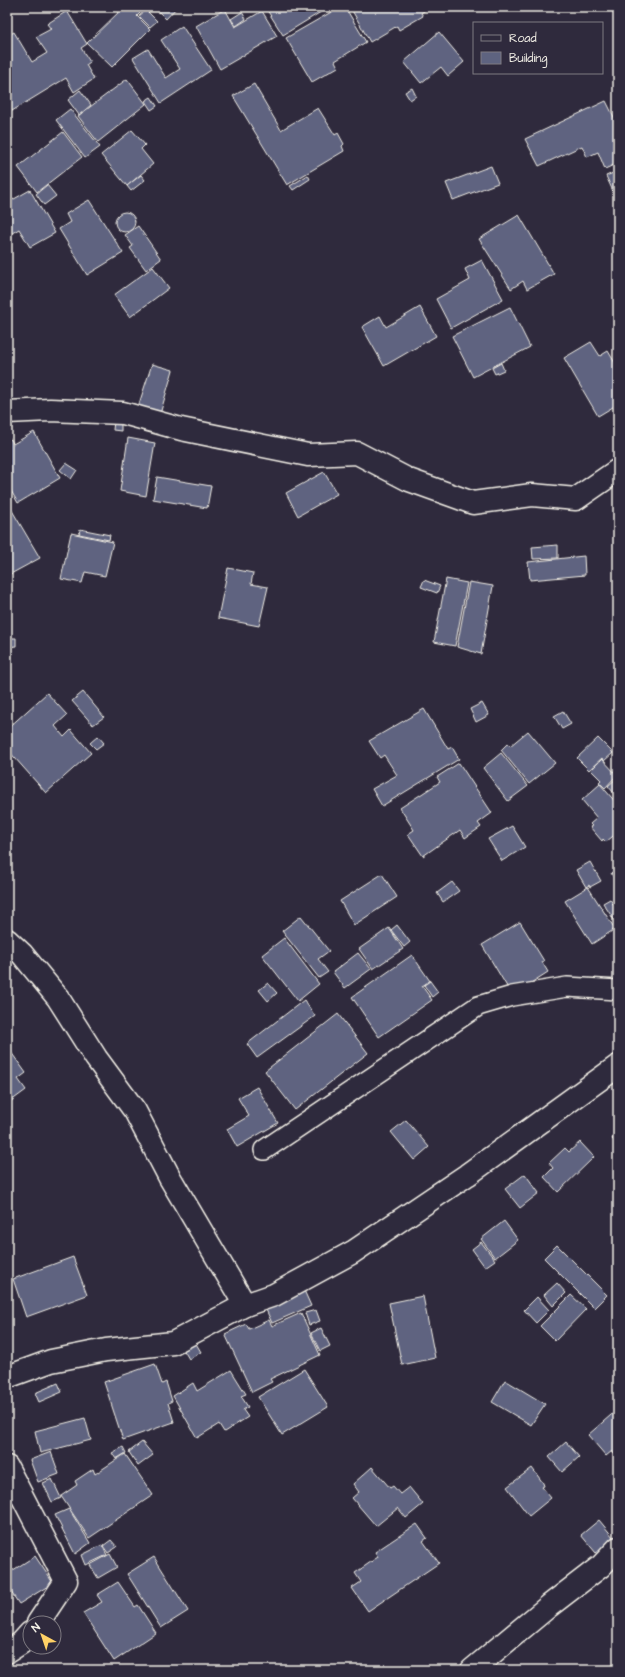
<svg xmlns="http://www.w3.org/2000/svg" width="625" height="1677" font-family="'Architects Daughter',sans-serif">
	<rect width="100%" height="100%" fill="#2f2a3d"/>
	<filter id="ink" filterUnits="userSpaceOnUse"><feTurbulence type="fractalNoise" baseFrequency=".025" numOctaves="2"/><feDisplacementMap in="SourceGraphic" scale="8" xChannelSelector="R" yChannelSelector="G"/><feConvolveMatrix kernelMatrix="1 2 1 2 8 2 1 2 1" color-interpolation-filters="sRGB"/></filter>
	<g filter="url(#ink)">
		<g fill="#5e6380" stroke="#f4f1e8">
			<path d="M124,7H142L144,9L137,16L150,29L112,67L87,43Z"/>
			<path d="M154,7H177L166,19Z"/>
			<path d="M272,7H329L283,35L267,10Z"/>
			<path d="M340,7H345L366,42L335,61L338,67L312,82L286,38Z"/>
			<path d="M350,7H425L427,9L421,13L423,16L399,30L397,26L370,42Z"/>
			<path d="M225,9L235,27L262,11L277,36L220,69L196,26Z"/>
			<path d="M146,10L157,21L150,27L139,16Z"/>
			<path d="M67,11L87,44L81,48L90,62L86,65L94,79L74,92L66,78L12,111L7,102V36L14,32L32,62L47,53L36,37L51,29L47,24Z"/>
			<path d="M242,12L246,19L236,26L231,19Z"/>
			<path d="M182,26L211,70L161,103L133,58L148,49L166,78L180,69L161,40Z"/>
			<path d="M439,32L464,62L448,76L441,67L421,83L404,62Z"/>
			<path d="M127,79L146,104L98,142L78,116Z"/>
			<path d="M254,84L281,130L318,108L335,135L338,133L344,144L342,146L344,151L287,185L233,96Z"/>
			<path d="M412,88L416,96L410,100L405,92Z"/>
			<path d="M80,90L91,105L79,115L68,100Z"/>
			<path d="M151,97L157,106L151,110L145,101Z"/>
			<path d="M606,101L618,125V163L605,169L598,152L587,157L582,146L539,166L525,139Z"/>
			<path d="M70,109L100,147L85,158L56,120Z"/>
			<path d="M132,130L145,145L141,149L153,164L127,186L101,155Z"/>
			<path d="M63,132L82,157L37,192L18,167Z"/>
			<path d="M491,166L498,183L453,200L446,183Z"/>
			<path d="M618,171V202L606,176Z"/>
			<path d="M141,175L145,180L131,191L127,186Z"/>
			<path d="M308,175L310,179L293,190L290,186Z"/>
			<path d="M47,185L56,196L44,205L36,194Z"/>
			<path d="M30,190L55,233L30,247L19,229L7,236V203Z"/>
			<path d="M89,200L123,253L87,275L59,229L70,222L66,214Z"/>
			<circle cx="125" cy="222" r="10"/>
			<path d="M519,215L554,274L527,289L523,281L511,289L479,239Z"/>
			<path d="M138,226L161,259L146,270L130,248L133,246L125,235Z"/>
			<path d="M482,260L503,299L451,328L436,299L470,280L465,269Z"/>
			<path d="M153,267L169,288L130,317L114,295Z"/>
			<path d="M420,307L436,336L384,366L362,327L380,316L386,327Z"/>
			<path d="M510,307L530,347L473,377L452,336Z"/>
			<path d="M591,342L600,356L608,351L618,368V404L598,416L564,358Z"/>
			<path d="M501,363L504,370L495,374L492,368Z"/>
			<path d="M152,364L173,370L160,414L138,407Z"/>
			<path d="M114,421H121V431L113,430Z"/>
			<path d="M34,432L60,478L18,503L7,484V441L11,439L13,444Z"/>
			<path d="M128,438L155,443L146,496L120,491Z"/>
			<path d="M66,463L77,470L71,479L60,470Z"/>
			<path d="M324,472L337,494L298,516L286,493Z"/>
			<path d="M157,477L211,486L207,508L153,499Z"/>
			<path d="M7,502L40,558L7,576Z"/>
			<path d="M80,529L110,535L109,540L79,534Z"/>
			<path d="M71,533L113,542L105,576L85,572L82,583L61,579Z"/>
			<path d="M558,545V558L533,559L532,547Z"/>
			<path d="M584,556L585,575L530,580L528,562Z"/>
			<path d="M228,568L253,573L251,584L268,587L259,626L218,618Z"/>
			<path d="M446,579L467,583L455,646L434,642Z"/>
			<path d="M424,580L440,586L437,593L421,587Z"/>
			<path d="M469,582L493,586L481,654L457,647Z"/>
			<path d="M7,638H16V646L7,647Z"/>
			<path d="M83,692L104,717L93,725L72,701Z"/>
			<path d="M47,693L67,715L55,726L64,737L71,730L91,753L46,793L7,749V729Z"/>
			<path d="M482,703L489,715L476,722L470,709Z"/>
			<path d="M424,709L448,749L452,747L459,759L382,806L372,789L397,775L384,755L380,758L369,741Z"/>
			<path d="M563,711L571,724L562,729L554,716Z"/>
			<path d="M528,731L555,763L529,784L501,750L508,743L510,746Z"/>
			<path d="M98,736L104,743L96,749L90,743Z"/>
			<path d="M598,738L613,753L604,761L602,758L589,770L577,758Z"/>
			<path d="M501,753L528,786L508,801L483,768Z"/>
			<path d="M602,759L617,775L605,788L599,782L601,780L591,770Z"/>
			<path d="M459,763L492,813L478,823L481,827L465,838L460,830L423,856L408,834L414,830L400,808L440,782L437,777Z"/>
			<path d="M618,777V798L608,786Z"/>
			<path d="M600,784L618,805V832L606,842L603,839L602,841L590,827L592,826L590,824L597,818L582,800Z"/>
			<path d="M512,826L525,847L502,861L488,839Z"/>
			<path d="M590,862L601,881L590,887L589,885L586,887L576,870Z"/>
			<path d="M618,868V884L611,873Z"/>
			<path d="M382,874L397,897L354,925L340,901Z"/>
			<path d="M452,882L459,891L443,902L437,893Z"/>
			<path d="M588,887L615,929L592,944L565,901Z"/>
			<path d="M610,899L613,904L618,900V926L603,903Z"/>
			<path d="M301,916L329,951L318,959L328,972L319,978L282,931Z"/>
			<path d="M520,922L544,961L542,962L548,972L512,995L482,945Z"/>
			<path d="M397,925L410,942L404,947L391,930Z"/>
			<path d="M389,928L403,949L373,969L359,949Z"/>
			<path d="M284,938L319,984L298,1001L262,955Z"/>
			<path d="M358,953L371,969L345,988L333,972Z"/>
			<path d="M412,955L430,981L422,986L432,1000L379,1037L352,997Z"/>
			<path d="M430,981L438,992L432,997L424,985Z"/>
			<path d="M268,983L277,993L268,1001L259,990Z"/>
			<path d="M304,1000L315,1016L257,1058L247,1044Z"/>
			<path d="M338,1014L368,1053L295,1110L265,1071Z"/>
			<path d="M8,1048L26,1073L18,1079L26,1090L7,1104Z"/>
			<path d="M257,1087L278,1123L237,1147L227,1129L249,1116L238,1098Z"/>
			<path d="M406,1120L429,1147L414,1160L391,1132Z"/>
			<path d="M618,1131V1144L612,1139Z"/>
			<path d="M580,1142L594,1157L558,1192L544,1177L553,1168L549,1163L565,1148L569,1152Z"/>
			<path d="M525,1174L539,1193L520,1208L505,1189Z"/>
			<path d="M504,1221L518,1240L495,1258L481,1239Z"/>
			<path d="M481,1242L495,1260L485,1267L472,1249Z"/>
			<path d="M557,1245L607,1295L594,1308L544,1258Z"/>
			<path d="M73,1257L87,1295L26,1317L13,1279Z"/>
			<path d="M557,1283L566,1293L553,1306L544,1295Z"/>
			<path d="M302,1286L311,1306L272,1323L263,1303Z"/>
			<path d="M571,1295L586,1309L555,1341L540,1326Z"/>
			<path d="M423,1296L435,1358L402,1365L389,1303Z"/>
			<path d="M537,1297L549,1310L536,1323L524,1310Z"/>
			<path d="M316,1310L320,1321L309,1325L305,1313Z"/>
			<path d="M301,1313L320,1355L270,1379L272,1382L252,1392L225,1334L246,1324L249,1329L269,1320L272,1326Z"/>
			<path d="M321,1328L330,1346L320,1351L311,1333Z"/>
			<path d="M195,1342L201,1352L189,1359L183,1349Z"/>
			<path d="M155,1364L162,1384L166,1382L172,1401L168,1403L174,1422L123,1440L104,1382Z"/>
			<path d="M304,1369L328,1407L282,1435L258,1397Z"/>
			<path d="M231,1370L246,1394L241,1396L248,1407L243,1410L248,1417L224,1432L219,1424L197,1438L173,1396L193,1383L197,1391Z"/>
			<path d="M505,1380L545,1404L531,1425L492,1402Z"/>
			<path d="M58,1383L62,1392L39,1402L35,1393Z"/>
			<path d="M618,1409V1459L612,1451L606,1456L588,1435Z"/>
			<path d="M85,1418L91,1440L40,1453L35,1431Z"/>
			<path d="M142,1442L153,1455L138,1466L129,1452Z"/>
			<path d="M566,1442L579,1457L562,1472L549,1457Z"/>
			<path d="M123,1447L126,1453L116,1459L112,1453Z"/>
			<path d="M51,1452L59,1474L38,1482L30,1460Z"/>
			<path d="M125,1454L153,1495L89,1538L61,1496L77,1485L75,1481L93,1469L95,1474Z"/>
			<path d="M372,1467L390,1488L393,1486L400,1494L409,1487L423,1504L406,1518L398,1508L376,1526L352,1498L359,1492L353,1484Z"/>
			<path d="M532,1468L543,1483L544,1486L542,1487L551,1498L529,1516L507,1487Z"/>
			<path d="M52,1479L61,1498L52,1502L43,1483Z"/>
			<path d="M69,1509L90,1543L75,1554L55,1515Z"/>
			<path d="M599,1520L618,1543L601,1559L581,1535Z"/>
			<path d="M417,1524L427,1538L423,1541L439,1563L368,1611L352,1588L361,1582L355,1573L378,1557L375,1552Z"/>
			<path d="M111,1540L117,1547L108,1553L103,1546Z"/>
			<path d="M102,1545L107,1555L86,1565L82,1555Z"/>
			<path d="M110,1554L117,1567L98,1578L90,1565Z"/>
			<path d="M35,1556L53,1583L19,1604L7,1586V1574Z"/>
			<path d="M154,1557L188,1611L161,1628L127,1574Z"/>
			<path d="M118,1582L135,1607L138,1605L156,1633L114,1661L83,1613L102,1602L97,1595Z"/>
		</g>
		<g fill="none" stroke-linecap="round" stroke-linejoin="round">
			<g stroke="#f4f1e8" stroke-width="22">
				<path id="service" d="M264,1150L478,1006L512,996L567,987L618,990"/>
			</g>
			<g stroke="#f4f1e8" stroke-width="25">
				<g id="minor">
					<path d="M7,412L50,410L123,413L181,429L308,455L357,453L409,480L473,503L532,495L576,499L618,470"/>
					<path d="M7,940L22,954L58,998L96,1058L135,1111L170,1178L245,1305"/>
					<path d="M7,1377L51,1361L106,1350L173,1343L245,1305L274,1295L353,1252L467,1175L618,1066"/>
					<path d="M7,1467L66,1581L38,1623"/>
					<path d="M7,1652L21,1643L30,1633"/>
					<path d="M472,1670L549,1606L601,1566L618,1548"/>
				</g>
			</g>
			<use href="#service" stroke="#2f2a3d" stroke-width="19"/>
			<use href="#minor" stroke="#2f2a3d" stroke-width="22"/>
		</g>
	</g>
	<rect width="625" height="1677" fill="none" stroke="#2f2a3d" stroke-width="24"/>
	<rect x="12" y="12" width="601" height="1653" fill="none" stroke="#f4f1e8" stroke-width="1.5" filter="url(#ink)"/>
	<rect x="473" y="22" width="130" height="52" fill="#2f2a3d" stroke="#7e7a81"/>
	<rect x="481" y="35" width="20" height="6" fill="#2f2a3d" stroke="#7e7a81"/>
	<text x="509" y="42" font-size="12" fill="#f4f1e8">Road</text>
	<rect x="481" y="52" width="20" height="12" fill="#5e6380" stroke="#7e7a81"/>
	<text x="509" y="62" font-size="12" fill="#f4f1e8">Building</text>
	<g transform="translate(42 1635) rotate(320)"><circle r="19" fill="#2f2a3d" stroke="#7e7a81"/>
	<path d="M0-3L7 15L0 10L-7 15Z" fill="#ffd166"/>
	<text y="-6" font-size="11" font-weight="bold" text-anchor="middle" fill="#f4f1e8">N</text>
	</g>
</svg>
